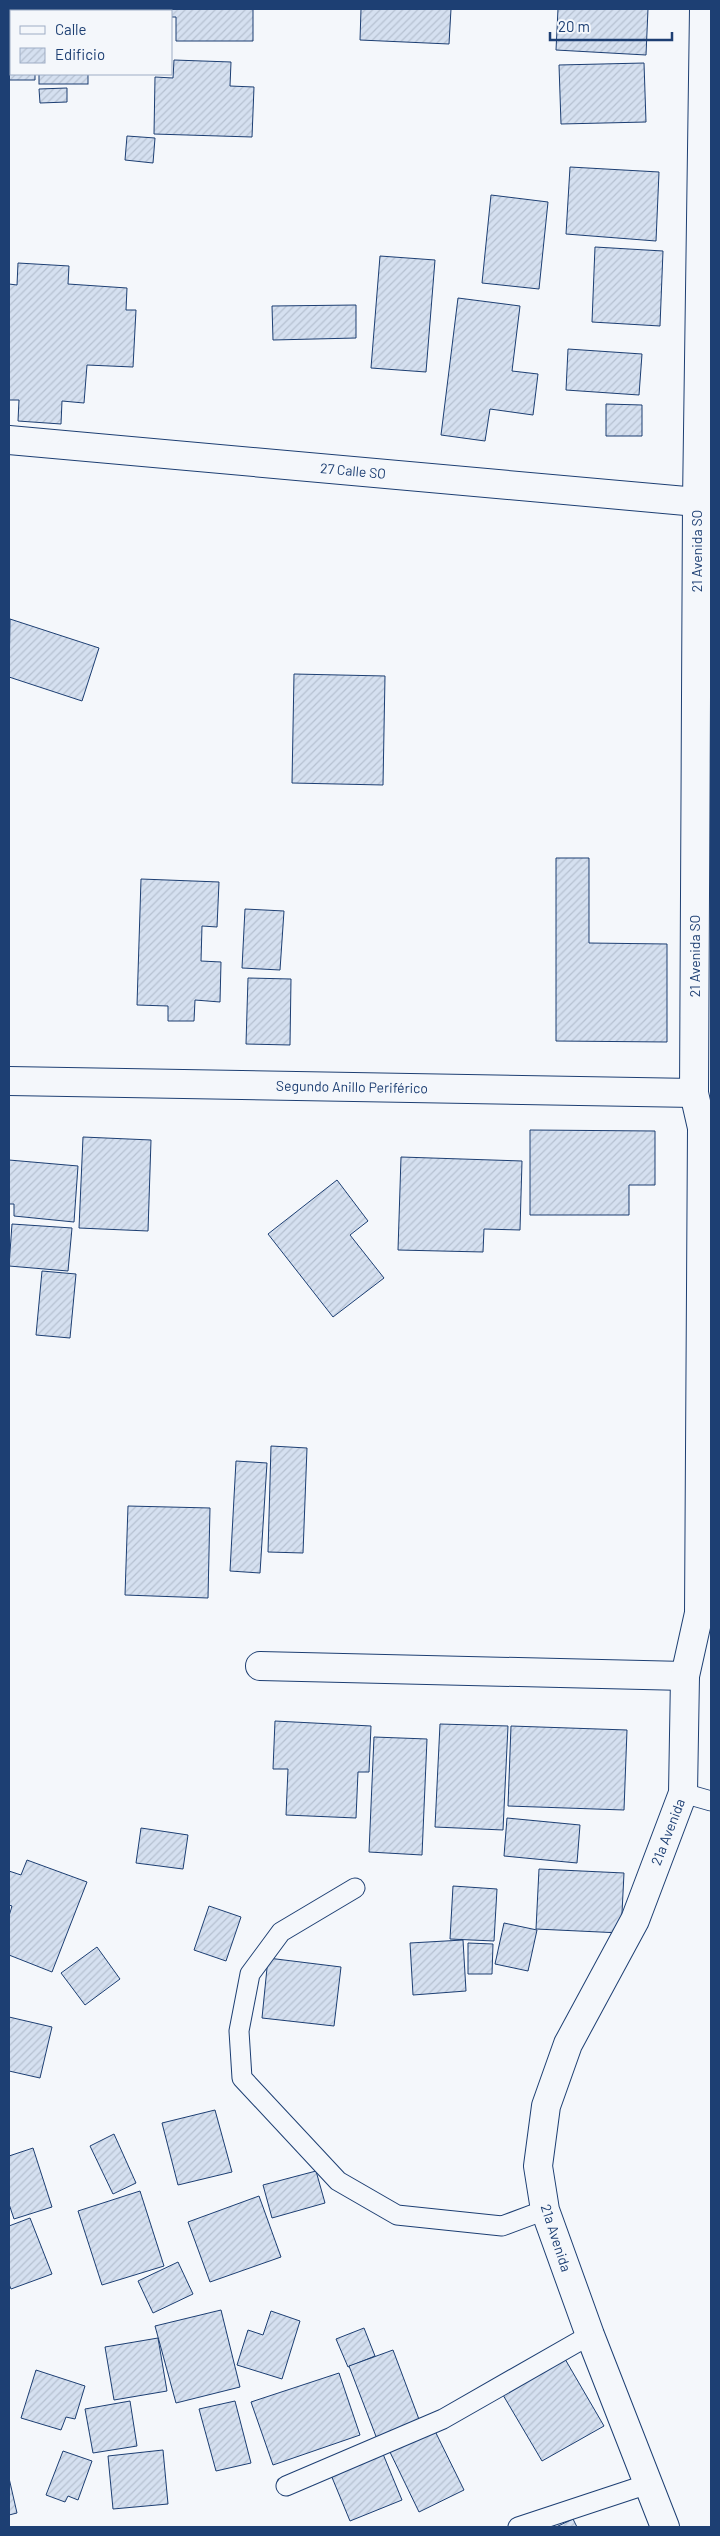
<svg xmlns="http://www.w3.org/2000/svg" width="720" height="2536" font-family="Barlow,sans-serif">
	<defs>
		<pattern id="building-hatch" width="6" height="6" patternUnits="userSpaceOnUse" patternTransform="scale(1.25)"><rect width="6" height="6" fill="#d5e0f0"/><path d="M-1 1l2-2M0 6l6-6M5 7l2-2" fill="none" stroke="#b6c1d1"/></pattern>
	</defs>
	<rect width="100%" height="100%" fill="#f4f7fb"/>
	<g fill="url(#building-hatch)" stroke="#1d3f73">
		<path d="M9,9H35V11H11V74H35V80H9Z"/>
		<rect x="47" y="9" width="105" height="2"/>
		<path d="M168,9H253V41H176V17H171V11H168Z"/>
		<path d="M361,9H451L449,44L360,40Z"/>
		<path d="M558,9H648L646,55L556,50Z"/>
		<path d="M174,60L231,62L230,86L254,87L252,137L154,134L155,77L173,78Z"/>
		<path d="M644,63L646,122L561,124L559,65Z"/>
		<rect x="39" y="74" width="49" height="10"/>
		<path d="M67,88V102L40,103L39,89Z"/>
		<path d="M127,136L155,138L153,163L125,160Z"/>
		<path d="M570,167L659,172L656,241L566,234Z"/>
		<path d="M491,195L548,202L539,289L482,283Z"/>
		<path d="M595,247L663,251L660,326L592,322Z"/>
		<path d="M380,256L435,260L426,372L371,368Z"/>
		<path d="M18,263L69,266L68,284L127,288L126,310H136L133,367L87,365L84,403L62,401L61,424L18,421L19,400H9V284L17,285Z"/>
		<path d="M458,298L520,306L512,371L538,374L533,415L490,409L485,441L441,435Z"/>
		<path d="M356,305V338L273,340L272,306Z"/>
		<path d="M568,349L642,354L639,395L566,390Z"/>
		<path d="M606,404L642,405V436H606Z"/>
		<path d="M10,619L99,648L82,701L9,677Z"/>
		<path d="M294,674L385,676L383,785L292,783Z"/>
		<path d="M556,858H589V943L667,944V1042L556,1041Z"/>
		<path d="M141,879L219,882L217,927L202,926L201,961L221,962L220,1002L195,1000L194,1021H168V1006L137,1005Z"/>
		<path d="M245,909L284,911L280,970L242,968Z"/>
		<path d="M248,978L291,979L290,1045L246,1044Z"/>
		<path d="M530,1130L655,1131V1185H629V1215H530Z"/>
		<path d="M83,1137L151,1140L148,1231L79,1228Z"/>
		<path d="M401,1157L522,1161L520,1230L484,1229L483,1252L398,1250Z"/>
		<path d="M9,1160L78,1166L74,1222L14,1216V1204H9Z"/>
		<path d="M337,1180L368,1221L350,1235L384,1278L333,1317L268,1234Z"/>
		<path d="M12,1224L72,1228L68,1271L9,1266Z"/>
		<path d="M42,1271L76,1274L70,1338L36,1335Z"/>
		<path d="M271,1446L307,1448L303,1553L268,1552Z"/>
		<path d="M236,1461L267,1463L260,1573L230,1571Z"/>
		<path d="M128,1506L210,1508L208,1598L125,1595Z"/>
		<path d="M275,1721L371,1726L369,1772H358L356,1818L286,1815L288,1769H273Z"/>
		<path d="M440,1724L508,1726L503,1830L435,1827Z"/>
		<path d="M511,1726L627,1730L624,1810L508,1806Z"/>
		<path d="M374,1737L427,1739L422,1855L369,1852Z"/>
		<path d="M507,1818L580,1825L577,1863L504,1856Z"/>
		<path d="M141,1828L188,1835L183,1869L136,1863Z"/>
		<path d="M27,1860L87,1882L52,1972L9,1955V1916L12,1906L9,1905V1871L21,1875Z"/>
		<path d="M539,1869L624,1873L621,1933L536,1929Z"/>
		<path d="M453,1886L497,1889L494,1941L450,1939Z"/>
		<path d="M209,1906L241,1917L226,1961L194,1950Z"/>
		<path d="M504,1923L537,1930L528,1971L495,1964Z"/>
		<path d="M463,1940L466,1991L413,1995L410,1943Z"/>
		<path d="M468,1943L493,1944L492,1974H468Z"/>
		<path d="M97,1947L120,1979L85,2005L61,1973Z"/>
		<path d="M268,1958L341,1967L334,2026L262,2018Z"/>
		<path d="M9,2017L52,2027L40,2078L9,2071Z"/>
		<path d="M215,2110L232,2172L178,2185L162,2123Z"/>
		<path d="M114,2134L136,2183L113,2194L90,2146Z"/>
		<path d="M33,2148L52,2207L14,2219L9,2204V2156Z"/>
		<path d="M316,2171L325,2203L272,2218L263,2185Z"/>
		<path d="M140,2191L164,2266L102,2285L78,2211Z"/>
		<path d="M259,2196L281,2257L210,2282L188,2222Z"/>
		<path d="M30,2218L52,2274L11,2289L9,2284V2226Z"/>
		<path d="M178,2262L193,2294L153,2313L138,2281Z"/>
		<path d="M221,2310L240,2387L176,2403L155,2326Z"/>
		<path d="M271,2311L300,2321L282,2379L237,2365L248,2330L263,2335Z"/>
		<path d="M364,2328L375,2356L348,2367L336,2339Z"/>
		<path d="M158,2338L167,2391L114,2400L105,2347Z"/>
		<path d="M393,2350L420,2422L377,2439L349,2366Z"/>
		<path d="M565,2359L604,2426L542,2461L503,2395Z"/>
		<path d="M36,2370L85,2386L75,2419L66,2417L61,2430L21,2418Z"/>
		<path d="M339,2373L360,2435L273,2465L251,2402Z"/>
		<path d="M130,2401L137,2446L93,2453L85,2409Z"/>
		<path d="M235,2401L251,2463L216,2471L199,2409Z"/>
		<path d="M433,2427L464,2490L419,2512L388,2448Z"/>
		<path d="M163,2450L168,2504L113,2509L108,2456Z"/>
		<path d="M63,2451L92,2461L78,2500L68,2496L65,2502L46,2495Z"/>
		<path d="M383,2454L402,2500L350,2521L331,2475Z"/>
		<path d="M9,2478L17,2513L9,2515Z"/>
		<path d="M573,2519L577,2527H556Z"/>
	</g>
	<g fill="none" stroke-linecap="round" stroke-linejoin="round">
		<g stroke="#1d3f73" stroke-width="21">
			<g id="service">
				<path d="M683,1793L711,1801"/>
				<path d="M355,1888L281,1932L250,1974L239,2031L242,2078L338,2181L397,2215L502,2226L545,2210"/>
				<path d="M286,2486L443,2419L590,2335"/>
				<path d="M518,2527L648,2484"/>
			</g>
		</g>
		<g stroke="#1d3f73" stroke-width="30">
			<g id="minor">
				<path d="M9,440L697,502"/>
				<path d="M9,1081L694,1093"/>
				<path d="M260,1666L685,1676"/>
			</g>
		</g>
		<g stroke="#1d3f73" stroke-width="30">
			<path id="tertiary" d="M665,2527L590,2335L545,2210L538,2166L546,2106L568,2044L635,1920L683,1793L685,1676L699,1613L702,1128L694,1093L697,502L704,9"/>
		</g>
		<use href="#service" stroke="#f4f7fb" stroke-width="19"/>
		<use href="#minor" stroke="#f4f7fb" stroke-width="28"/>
		<use href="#tertiary" stroke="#f4f7fb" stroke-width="28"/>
	</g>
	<g text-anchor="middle" stroke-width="4" stroke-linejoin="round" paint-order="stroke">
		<g font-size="14" fill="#1d3f73" stroke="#f4f7fb">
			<text transform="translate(353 471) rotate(5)" y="5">27 Calle SO</text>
			<text transform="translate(697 551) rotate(-90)" y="5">21 Avenida SO</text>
			<text transform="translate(695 956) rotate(-90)" y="5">21 Avenida SO</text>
			<text transform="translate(352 1087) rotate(1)" y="5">Segundo Anillo Periférico</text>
			<text transform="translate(668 1832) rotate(-69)" y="5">21a Avenida</text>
			<text transform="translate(556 2238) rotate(72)" y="5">21a Avenida</text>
		</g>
	</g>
	<rect width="720" height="2536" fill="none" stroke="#1d3f73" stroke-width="20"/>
	<rect x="10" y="10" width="162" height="65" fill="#f4f7fb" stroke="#9eadc5"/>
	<rect x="20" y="26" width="25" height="8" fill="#f4f7fb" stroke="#9eadc5"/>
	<text x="55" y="35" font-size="15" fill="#1d3f73">Calle</text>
	<rect x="20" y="48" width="25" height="15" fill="url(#building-hatch)" stroke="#9eadc5"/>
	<text x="55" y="60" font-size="15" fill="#1d3f73">Edificio</text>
	<path d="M550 32v8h122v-8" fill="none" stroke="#1d3f73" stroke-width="2.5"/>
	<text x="558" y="32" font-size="15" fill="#1d3f73" stroke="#f4f7fb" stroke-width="4" paint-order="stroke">20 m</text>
</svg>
